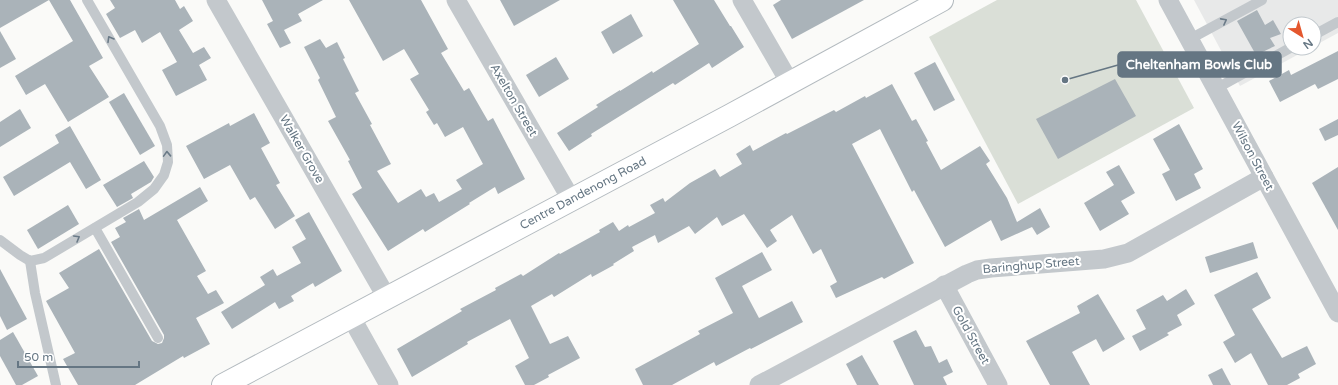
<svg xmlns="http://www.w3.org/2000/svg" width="1338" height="385" font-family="'Varela Round',sans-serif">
	<rect width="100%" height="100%" fill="#fafaf8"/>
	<path fill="#e8e9e9" d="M1194,0H1338V33L1314,46V24H1290V48H1310L1240,86Z"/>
	<path fill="#dadfd7" d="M997,0H1136L1194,108L1018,204L929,37Z"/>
	<g fill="#aab3b9">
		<path d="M0,0H49L0,28Z"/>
		<path d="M49,0H70L103,58L89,66L109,97L68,122L45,84L26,95L15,76L73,41Z"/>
		<path d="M110,0H175L180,9L184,6L193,21L179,30L193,53L204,47L211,58L199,65L207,80L176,96L162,70L177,62L160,32L142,43L135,30L120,38L106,14L115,8Z"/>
		<path d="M262,0H323L298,14L302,21L284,30L291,43L280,48L267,24L273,21Z"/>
		<path d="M349,0H421L448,49L441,53L464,91L469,88L488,121L493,118L525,179L498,194L495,187L469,203L470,204L425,232L423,229L388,251L352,194L362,188L348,161L350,160L328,121L336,117L318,80L320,78L304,47L320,39L326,48L337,42L345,58L343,59L359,91L355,93L372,124L370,125L391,164L377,171L398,203L421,189L426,197L434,193L439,202L462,189L456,180L483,164L463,127L445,137L437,123L434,125L426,112L429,110L410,79L419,74L404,49L383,61Z"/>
		<path d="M500,0H560L514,26Z"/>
		<path d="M673,0H714L730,26H731L744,47L712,68L709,63L675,85L673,83L591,134L592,136L569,151L557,133L598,107L596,105L620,90V91L652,71L653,73L699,44Z"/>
		<path d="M781,0H864L792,39L773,5Z"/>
		<path d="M1257,10L1265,25L1273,20L1281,34L1270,38L1275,46L1256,55L1237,21Z"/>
		<path d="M631,14L643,36L613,54L601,32Z"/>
		<path d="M0,31L16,59L0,68Z"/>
		<path d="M1338,51V79L1318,89L1315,84L1280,102L1269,81L1289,70L1291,75Z"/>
		<path d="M556,57L569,79L539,97L526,75Z"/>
		<path d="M935,62L955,100L934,111L914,73Z"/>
		<path d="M1115,79L1136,116L1058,159L1036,119Z"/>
		<path d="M892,84L912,121L916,119L928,141L926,142L941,170L980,146L990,161L986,164L1007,198L1017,222L1040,208L1050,227L1037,235L1032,227L1001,241L991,220L945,247L914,190L912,192L880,129L852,144L914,263L884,279L882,277L836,298L830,286L837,282L821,249L813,254L792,215L770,230L777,241L767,248L744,214L722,226L717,217L695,234L689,226L658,243L655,235L632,247L634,251L613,264L614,265L592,277L591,274L554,297L552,294L531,306L550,344L568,336L580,358L548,375L549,377L534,385H525L515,366L529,358L510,319L467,342L468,344L412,377L397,349L462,311L460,309L496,290L495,288L521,274L523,276L559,253L560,254L600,232L599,230L613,222L619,231L628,225L629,227L655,213L650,205L663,198L665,202L690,183L715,169L720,177L742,164L736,154L750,145L753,151L786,133L787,134L834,110L836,112L865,96L866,98Z"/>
		<path d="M124,93L155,146L140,155L109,102Z"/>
		<path d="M20,109L31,128L0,147V122Z"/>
		<path d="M254,113L270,143L261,148L280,183L276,185L295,216L275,229L255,197L250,200L230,165L204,179L186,146L229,123L230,126Z"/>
		<path d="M1338,119V135L1325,141L1319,129Z"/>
		<path d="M1179,124L1203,169L1194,174L1201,188L1176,201L1162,174L1170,170L1153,139Z"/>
		<path d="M70,126L101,180L86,189L70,162L14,196L3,177L59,143L55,135Z"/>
		<path d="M144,161L154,177L151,182L131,194L133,198L117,207L103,185Z"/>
		<path d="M1119,165L1135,193L1121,201L1129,214L1100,231L1084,203L1114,185L1106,172Z"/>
		<path d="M1338,167V230L1312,183Z"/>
		<path d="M200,187L208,201L177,220L206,271L197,276L208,294L216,290L224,303L196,318L210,344L184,358L183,356L135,385H78L63,359L75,353L46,301L69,288L59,273L99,249L152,341L158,344L162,343L164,338V335L111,242L120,237L115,228L126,222L123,218L139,209L144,220Z"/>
		<path d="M68,205L79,224L38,249L27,230Z"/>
		<path d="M309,212L342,271L315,287L313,283L291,296L294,301L279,309L275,302L232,329L221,312L265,285L260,277L273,269L277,276L301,263L292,247L306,239L295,220Z"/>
		<path d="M1253,242L1258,258L1210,273L1205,257Z"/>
		<path d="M762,252L772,270L742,286L759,318L792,301L803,322L751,349L750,348L716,366L714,362L672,385H643L635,369L700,334L698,331L733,313L715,278Z"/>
		<path d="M0,269L27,319L7,330L0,316Z"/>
		<path d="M1257,272L1271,298L1252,309L1282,358L1307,346L1316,364L1298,374L1300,378L1287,385H1268L1251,353L1235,363L1223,342L1235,335L1214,295Z"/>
		<path d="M1186,289L1195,304L1177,315L1182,325L1167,333L1169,335L1140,351L1132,336L1146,329L1136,310L1163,295L1167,301Z"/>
		<path d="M1098,294L1125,339L1103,352L1096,339L1072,352L1090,385H1050L1026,341L1080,313L1077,306Z"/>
		<path d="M916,330L925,347L931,346L939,363L947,359L953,372L943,377L947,385H914L893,341Z"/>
		<path d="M13,332L38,376L22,385H16L0,356V340Z"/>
		<path d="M862,355L879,385H857L846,364Z"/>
		<path d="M1222,368L1231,385H1213L1208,375Z"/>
	</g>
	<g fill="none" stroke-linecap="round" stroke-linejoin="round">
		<g stroke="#b3babf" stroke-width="24">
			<path id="secondary" d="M223,385L729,116L942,0"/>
		</g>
		<g stroke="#c3c8cc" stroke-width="10">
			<path d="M1314,35L1338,22"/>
			<path d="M1190,39L1262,0"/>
			<path d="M1217,88L1290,48"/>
			<path d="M95,228L158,338"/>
			<path d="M0,240L20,255L30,261L44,258L138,202L154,189L164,175L168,162L167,145L160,126L87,0"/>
			<path d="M30,261L35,293L56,385"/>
		</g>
		<g stroke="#c3c8cc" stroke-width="19">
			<path d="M216,0L387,298"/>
			<path d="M456,0L571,199"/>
			<path d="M742,0L790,83"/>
			<path d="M1168,0L1338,313"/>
			<path d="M944,285L998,385"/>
			<path d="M351,317L389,385"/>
			<path d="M759,385L967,274L977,270L991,268L1104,259L1128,253L1264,177"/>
		</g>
		<use href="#secondary" stroke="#fff" stroke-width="22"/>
	</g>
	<defs><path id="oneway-chevron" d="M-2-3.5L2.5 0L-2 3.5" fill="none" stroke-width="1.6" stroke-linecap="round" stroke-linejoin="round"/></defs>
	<g stroke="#6a7a87">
		<use href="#oneway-chevron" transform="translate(1224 21) rotate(-28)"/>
		<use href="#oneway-chevron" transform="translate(110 39) rotate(-120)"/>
		<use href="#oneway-chevron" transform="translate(167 154) rotate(-92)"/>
		<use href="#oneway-chevron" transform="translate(77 238) rotate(-30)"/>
	</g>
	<g text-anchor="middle" stroke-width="4" stroke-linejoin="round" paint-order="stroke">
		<g font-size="12" fill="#657683" stroke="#fff">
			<text transform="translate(514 100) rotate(60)" y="4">Axelton Street</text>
			<text transform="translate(302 149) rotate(60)" y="4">Walker Grove</text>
			<text transform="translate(1253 156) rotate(62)" y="4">Wilson Street</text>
			<text transform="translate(583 193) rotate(-28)" y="4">Centre Dandenong Road</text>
			<text transform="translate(1031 265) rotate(-5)" y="4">Baringhup Street</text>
			<text transform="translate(971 335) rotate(61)" y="4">Gold Street</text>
		</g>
	</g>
	<path fill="none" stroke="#657683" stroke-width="1.5" d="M1065 80L1118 65"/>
	<circle fill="#657683" stroke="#fff" stroke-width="1.5" cx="1065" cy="80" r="4"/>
	<rect fill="#657683" stroke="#657683" stroke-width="1.5" x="1118" y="52" width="163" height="25" rx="4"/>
	<g font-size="13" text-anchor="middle" font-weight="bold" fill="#fff">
		<text x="1199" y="69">Cheltenham Bowls Club</text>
	</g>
	<g transform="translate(1302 36) rotate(143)"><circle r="19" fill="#ffffff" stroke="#c1c8cd"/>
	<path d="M0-3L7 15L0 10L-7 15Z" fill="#e4572e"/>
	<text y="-6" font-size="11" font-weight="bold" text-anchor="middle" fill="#657683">N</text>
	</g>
	<path d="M18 361v6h121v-6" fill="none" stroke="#657683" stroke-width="2"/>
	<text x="24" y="361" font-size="12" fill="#657683" stroke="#ffffff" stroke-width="3" paint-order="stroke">50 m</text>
</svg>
